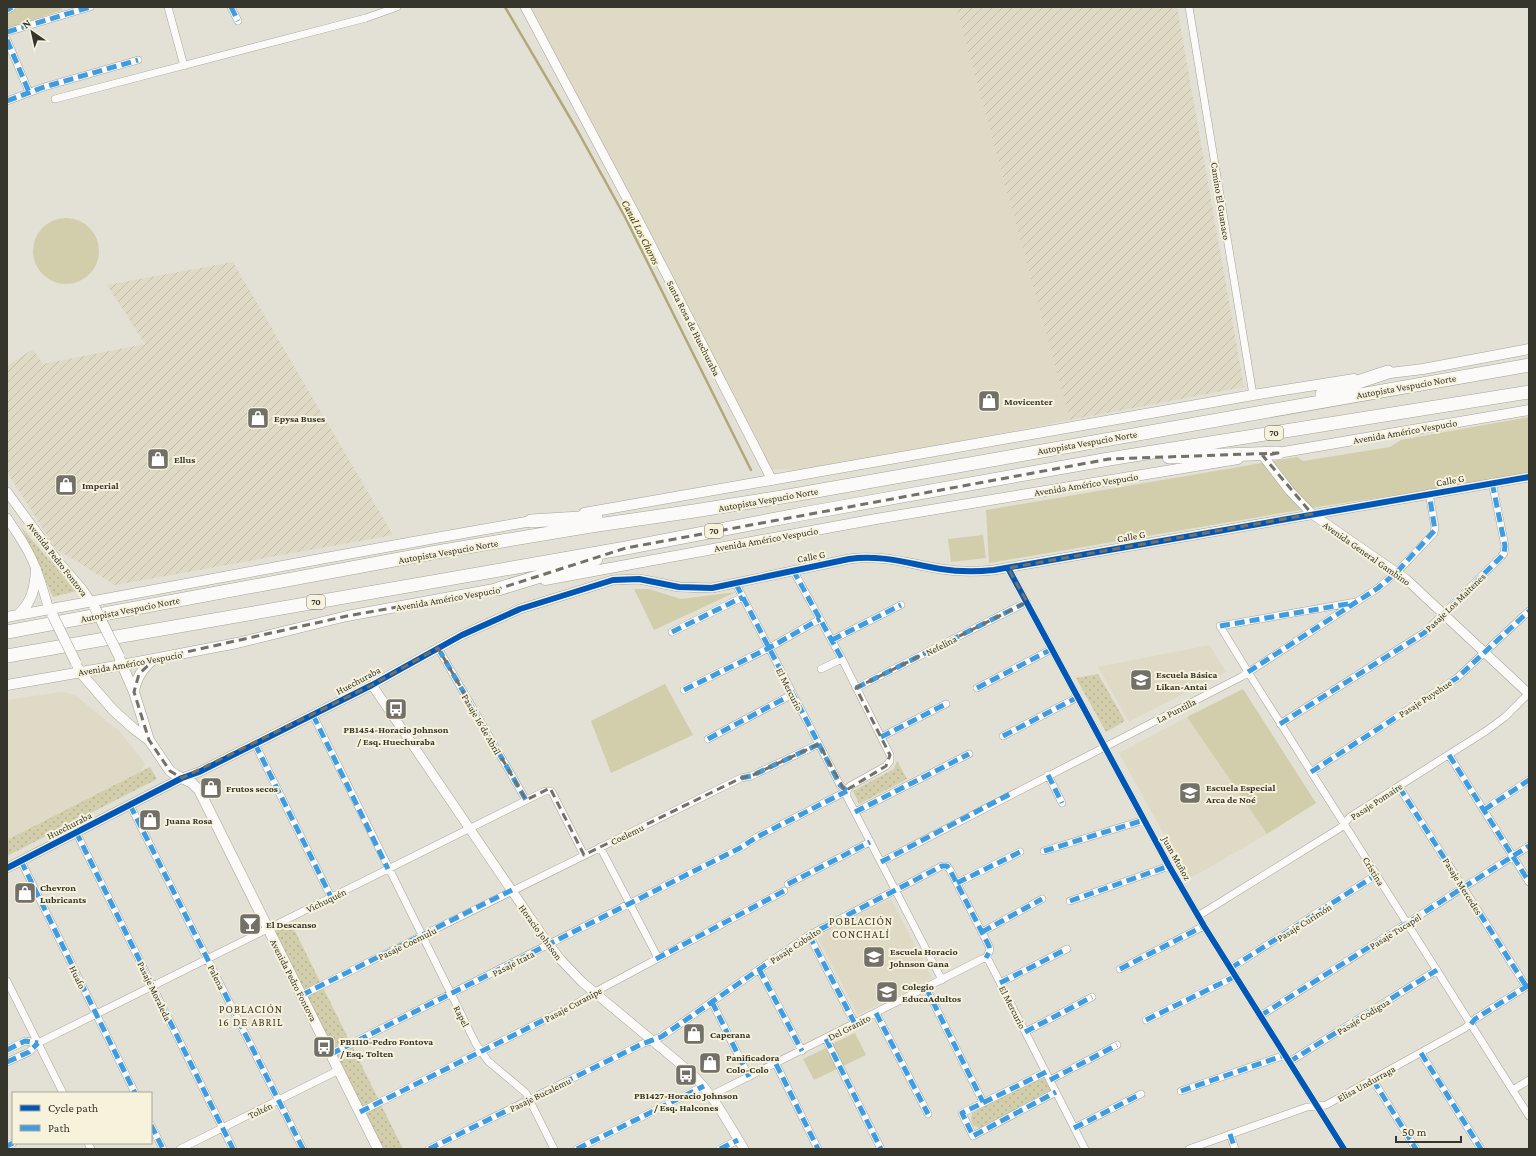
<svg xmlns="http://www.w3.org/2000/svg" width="1536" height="1156" viewBox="0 0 1536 1156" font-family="'Crimson Pro',serif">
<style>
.built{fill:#dedac5}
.industrial{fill:url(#industrial-furrows)}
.grass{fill:url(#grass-dots)}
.green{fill:#d2cdaa}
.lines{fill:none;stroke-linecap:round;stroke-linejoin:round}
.stream{stroke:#b0a879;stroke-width:2.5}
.minor-casing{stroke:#a4a299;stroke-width:8}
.tertiary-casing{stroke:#a4a299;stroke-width:10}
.secondary-casing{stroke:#a4a299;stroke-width:11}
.motorway-casing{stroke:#a4a299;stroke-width:14}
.minor{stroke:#fbfaf9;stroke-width:7}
.tertiary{stroke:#fbfaf9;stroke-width:9}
.secondary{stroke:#fbfaf9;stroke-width:10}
.motorway{stroke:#fbfaf9;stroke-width:13}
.secondary-bridge-casing{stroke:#a4a299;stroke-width:11;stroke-linecap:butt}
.secondary-bridge{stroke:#fbfaf9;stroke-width:10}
.quiet{stroke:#3e9de1;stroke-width:5;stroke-dasharray:10 5;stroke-linecap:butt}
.cycleway-casing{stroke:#f6f2dc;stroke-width:8}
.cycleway{stroke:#0057b8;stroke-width:6}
.marked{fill:none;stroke:#737167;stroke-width:3;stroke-dasharray:8 5;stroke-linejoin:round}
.labels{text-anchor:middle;stroke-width:4;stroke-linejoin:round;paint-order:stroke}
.shield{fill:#f6f2dc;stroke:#706e61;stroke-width:1}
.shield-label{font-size:9px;font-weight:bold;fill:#36352c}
.street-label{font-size:10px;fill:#36352c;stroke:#f6f2dc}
.poi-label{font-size:10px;font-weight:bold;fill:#36352c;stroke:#f6f2dc;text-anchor:start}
.water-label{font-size:11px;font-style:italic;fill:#413904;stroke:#f6f2dc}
.neighbourhood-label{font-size:11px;letter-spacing:1px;fill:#3d3928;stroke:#f6f2dc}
</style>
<defs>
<pattern id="industrial-furrows" width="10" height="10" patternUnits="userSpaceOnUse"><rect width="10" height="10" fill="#dedac5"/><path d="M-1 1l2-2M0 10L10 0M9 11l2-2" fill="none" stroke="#bfbca9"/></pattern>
<pattern id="grass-dots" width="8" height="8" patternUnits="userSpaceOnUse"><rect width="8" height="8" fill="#d2cdaa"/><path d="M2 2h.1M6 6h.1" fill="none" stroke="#b5b192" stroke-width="1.8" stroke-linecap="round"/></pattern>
</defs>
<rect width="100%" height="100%" fill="#e3e1d5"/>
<path class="built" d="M519,7H956L1070,420L810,470L772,469Z
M1210,645L1226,672L1129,722L1098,667Z
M62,692L75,695L120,732L141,758L145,764L141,772L7,840V700Z
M1187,717L1267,834L1189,879L1119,753Z
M891,899L932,978L858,1015L817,936Z"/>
<path class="industrial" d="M956,7H1177L1244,387L1070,420Z
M233,262L393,535L115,585L56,549L7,472V366L33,349L43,364L145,344L107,285Z"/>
<path class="grass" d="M21,527L76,591L53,597Z
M1098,674L1125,721L1106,732L1076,678Z
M897,761L907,779L859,804L853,791L894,769Z
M150,767L157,779L7,856V840Z
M291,923L403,1149H383L275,931Z
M1043,1076L1051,1090L979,1128L973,1125L971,1120L972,1113Z"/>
<path class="green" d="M19,7H61L62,10L7,29V14Z
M33 251a33 33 0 1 1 66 0a33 33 0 1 1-66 0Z
M1529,417V474L1472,484L1323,506L989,563L986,510L1297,457L1303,461L1390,447L1401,440Z
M983,535L986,558L951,562L948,539Z
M634,589H649L681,599L736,592L654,630Z
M665,684L693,735L611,773L591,721Z
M1243,689L1316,803L1267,834L1187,717Z
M855,1033L866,1055L843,1066L832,1044Z
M826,1048L837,1069L814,1080L803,1059Z"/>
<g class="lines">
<path class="stream" d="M505,7L576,128L625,217L751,470"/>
<g class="minor-casing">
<path id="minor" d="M168,7L184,66
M231,7L238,21
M1189,7L1253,395
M7,10L12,7
M7,32L90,7
M7,40L29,92
M55,99L366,18L397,7
M7,101L44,87L138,60
M1008,568L1169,866L1204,926L1344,1149
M793,570L842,659L890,755V761L886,766L850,786L847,791V797L942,980
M736,584L840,785L847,791
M1356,602L1220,626L1248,672L1529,1116
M672,632L743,597
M832,640L901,605
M438,648L526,800
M821,669L842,659
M856,688L1027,602
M977,688L1052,649
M684,690L769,648L820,619
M313,715L476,1044L488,1061L526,1093L554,1149
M1280,724L1424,633L1501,557L1504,553L1505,546L1492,482
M1003,736L1078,697
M881,737L946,704
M708,739L793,694
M255,744L331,897
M1449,755L1529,882
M1311,772L1457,678L1529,611
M1048,775L1062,803
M1399,787L1526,986
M130,805L303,1149
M1484,810L1529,780
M855,812L969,754
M76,832L233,1149
M600,847L656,954V959
M1044,851L1144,820
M21,861L135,1093
M881,862L1241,677L1378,588L1397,572L1434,533L1435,527L1429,493
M957,883L1020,852
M788,884L870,842
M1070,901L1169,866
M1198,916L1340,828L1350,817L1486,731L1505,717L1529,693
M982,932L1042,899
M809,935L855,1024
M986,958L989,961L1085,1149
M1231,968L1376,875
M759,969L802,1051
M1120,969L1204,926
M7,981L63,1093
M1000,983L1067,949
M926,988L983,1102
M302,995L741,778L751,776L819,744
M712,1002L749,1077
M876,1013L928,1114
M1260,1016L1529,846
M1146,1020L1236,976
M1025,1032L1092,997
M826,1039L881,1149
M7,1050L25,1041L38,1043
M1421,1053L1481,1149
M331,1054L740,848L757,837L847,791
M7,1062L29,1052L38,1043L545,791H550L552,792L584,855
M1289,1062L1437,970
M776,1064L818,1149
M1046,1072L962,1113L973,1136L1056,1092
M1050,1080L1117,1045
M1373,1080L1416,1149
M1513,1090L1529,1080
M1181,1091L1285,1055
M712,1095L982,959L986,958
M360,1112L576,1004L593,993L784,891
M151,1125L163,1149
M1074,1128L1141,1094
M1230,1134L1235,1149
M88,1143L91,1149
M7,1146L13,1143
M180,1149L339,1070
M429,1149L642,1044L661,1037L809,935L942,866H947L950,870L989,946L990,950L986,958
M577,1149L704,1086
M720,1149L738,1140
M1189,1149L1307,1107L1326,1105L1465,1028L1475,1019L1529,985"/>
</g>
<g class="tertiary-casing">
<path id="tertiary" d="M525,7L641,225L772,480
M1263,456L1290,491L1312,514L1406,579L1529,694
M7,492L57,560L82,589L91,602
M7,518C13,527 20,537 25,546C37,566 43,589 49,610
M372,685L542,935L560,959L582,982L690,1072C713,1094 727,1121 744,1149
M7,868L182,778L199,772L372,685L462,635L520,609L613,580L639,579L679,587L712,588L849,559C881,554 910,564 941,569C959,572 976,572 994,570L1529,477"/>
</g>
<g class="secondary-casing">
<path id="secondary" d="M1382,374L1423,369L1529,349
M1272,454L1529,410
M584,513L1253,395L1354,379
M545,580L876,519L1238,459
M18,615C32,602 35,588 36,569
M7,617C184,585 361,550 538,520
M120,660L134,692L149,740
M78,668L80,672L113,710L133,728L149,740L170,771L176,775L192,783L199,790L378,1149
M7,685L122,665L237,643L347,616L505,587
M134,692C136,678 142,668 154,659"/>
</g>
<g class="motorway-casing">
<path id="motorway" d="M1322,394L1388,372
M1169,457L1278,453
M531,521L596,517
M498,589L596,559
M7,632L437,552L591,526L694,511L782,497L1529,365
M7,656L626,548L802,514L1109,459L1529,392"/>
</g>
<use href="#minor" class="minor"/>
<use href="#tertiary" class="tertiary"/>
<use href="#secondary" class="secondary"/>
<use href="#motorway" class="motorway"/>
<g class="secondary-bridge-casing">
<path id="secondary-bridge" d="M95,608L119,656
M53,616L76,663"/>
</g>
<use href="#secondary-bridge" class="secondary-bridge"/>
<path class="quiet" d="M231,7L238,21
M7,10L12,7
M7,32L90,7
M7,40L29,92
M7,101L44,87L138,60
M793,570L842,659
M736,584L840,785L847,791
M1220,626L1353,603
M672,632L743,597
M832,640L901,605
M438,648L526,800
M1248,672L1378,588L1397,572L1435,530L1429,493
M856,688L1027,602
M977,688L1052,649
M684,690L769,648L820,619
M313,715L388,869
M1280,724L1424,633L1501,557L1504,553L1505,546L1492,482
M1003,736L1078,697
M881,737L946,704
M708,739L793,694
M255,744L331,897
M1449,755L1529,882
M1311,772L1457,678L1529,611
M1048,775L1062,803
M741,778L751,776L819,744
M1399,787L1526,986
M130,805L303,1149
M1484,810L1529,780
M855,812L969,754
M76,832L233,1149
M1044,851L1144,820
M21,861L135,1093
M881,862L1012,793
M957,883L1020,852
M788,884L870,842
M1070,901L1169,866
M982,932L1042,899
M809,935L855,1024
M656,959L784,891
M1231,968L1376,875
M759,969L802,1051
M1120,969L1204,926
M1000,983L1067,949
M926,988L983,1102
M302,995L512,890
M712,1002L749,1077
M876,1013L928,1114
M1260,1016L1529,846
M1146,1020L1236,976
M1471,1024L1475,1019L1529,985
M1025,1032L1092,997
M826,1039L881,1149
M7,1050L25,1041L38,1043
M1421,1053L1481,1149
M331,1054L740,848L757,837L847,791
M7,1062L29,1052L38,1043
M1289,1062L1437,970
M776,1064L818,1149
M1046,1072L962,1113L973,1136L1056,1092
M1050,1080L1117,1045
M1373,1080L1416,1149
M1181,1091L1285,1055
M360,1112L576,1004L593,993
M151,1125L163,1149
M1074,1128L1141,1094
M1230,1134L1235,1149
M7,1146L13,1143
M429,1149L642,1044L661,1037L809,935L942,866H947L950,870L989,946L990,950L986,958
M577,1149L704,1086
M720,1149L738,1140"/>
<g class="cycleway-casing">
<path id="cycleway" d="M1008,568L1169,866L1204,926L1344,1149
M7,868L182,778L199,772L372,685L462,635L520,609L613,580L639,579L679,587L712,588L849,559C881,554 910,564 941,569C959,572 976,572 994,570L1529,477"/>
</g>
<use href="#cycleway" class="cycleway"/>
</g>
<path class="marked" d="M1278,453L1263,456L1312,514L1008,568L1027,602L856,688L890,755L886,766L845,791L819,744L751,776L741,778L584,855L550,788L526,800L438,648L372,685L182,778L170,771L149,740L134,692L139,674L155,659L347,616L498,589L626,548L1109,459Z"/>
<defs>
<g id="shop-square" transform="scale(1.15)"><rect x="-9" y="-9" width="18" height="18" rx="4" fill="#737167" stroke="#f6f2dc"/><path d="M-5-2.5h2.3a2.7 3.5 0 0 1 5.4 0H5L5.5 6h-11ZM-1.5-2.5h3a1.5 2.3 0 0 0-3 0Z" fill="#fff"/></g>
<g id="school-square" transform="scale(1.15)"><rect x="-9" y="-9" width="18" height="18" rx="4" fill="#737167" stroke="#f6f2dc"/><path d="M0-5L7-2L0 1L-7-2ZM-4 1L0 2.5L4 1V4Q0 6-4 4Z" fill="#fff"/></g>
<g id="bus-square" transform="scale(1.15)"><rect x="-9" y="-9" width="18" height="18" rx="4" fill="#737167" stroke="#f6f2dc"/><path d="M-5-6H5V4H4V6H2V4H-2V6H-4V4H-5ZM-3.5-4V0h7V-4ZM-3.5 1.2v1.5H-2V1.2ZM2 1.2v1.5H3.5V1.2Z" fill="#fff"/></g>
<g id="bar-square" transform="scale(1.15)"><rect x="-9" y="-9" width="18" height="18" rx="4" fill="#737167" stroke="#f6f2dc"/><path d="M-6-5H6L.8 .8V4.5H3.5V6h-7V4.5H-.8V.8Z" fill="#fff"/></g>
</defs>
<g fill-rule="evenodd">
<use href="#shop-square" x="989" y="401"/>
<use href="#shop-square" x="258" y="418"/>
<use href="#shop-square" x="158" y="459"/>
<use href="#shop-square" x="66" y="485"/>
<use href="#school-square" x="1141" y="680"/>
<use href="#bus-square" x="396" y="709"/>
<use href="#shop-square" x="211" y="788"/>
<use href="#school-square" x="1190" y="793"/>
<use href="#shop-square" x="150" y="820"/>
<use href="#shop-square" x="25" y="893"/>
<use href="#bar-square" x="250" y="924"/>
<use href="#school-square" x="874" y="957"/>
<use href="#school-square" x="887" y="992"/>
<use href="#shop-square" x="694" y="1034"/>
<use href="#bus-square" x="324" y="1047"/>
<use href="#shop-square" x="710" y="1063"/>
<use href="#bus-square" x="686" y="1075"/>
</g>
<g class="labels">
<g class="shield">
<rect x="1265" y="426" width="18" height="14" rx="3"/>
<rect x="705" y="524" width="18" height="14" rx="3"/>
<rect x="307" y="595" width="18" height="14" rx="3"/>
</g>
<g class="shield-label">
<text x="1274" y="436">70</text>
<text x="714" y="534">70</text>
<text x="316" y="605">70</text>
</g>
<g class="street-label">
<text transform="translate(1221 201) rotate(81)" y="4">Camino El Guanaco</text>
<text transform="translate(694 328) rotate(63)" y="4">Santa Rosa de Huechuraba</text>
<text transform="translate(1406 386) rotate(-10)" y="4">Autopista Vespucio Norte</text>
<text transform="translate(1405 431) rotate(-10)" y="4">Avenida Américo Vespucio</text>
<text transform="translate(1087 442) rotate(-10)" y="4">Autopista Vespucio Norte</text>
<text transform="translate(1450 480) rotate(-10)" y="4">Calle G</text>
<text transform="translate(1086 484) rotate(-9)" y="4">Avenida Américo Vespucio</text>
<text transform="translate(768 499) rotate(-10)" y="4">Autopista Vespucio Norte</text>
<text transform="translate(1131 536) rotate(-10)" y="4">Calle G</text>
<text transform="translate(766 539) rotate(-10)" y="4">Avenida Américo Vespucio</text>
<text transform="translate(448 551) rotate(-10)" y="4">Autopista Vespucio Norte</text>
<text transform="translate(1367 553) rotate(35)" y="4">Avenida General Gambino</text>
<text transform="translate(811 556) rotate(-11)" y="4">Calle G</text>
<text transform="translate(58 559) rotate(52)" y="4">Avenida Pedro Fontova</text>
<text transform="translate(448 598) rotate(-10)" y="4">Avenida Américo Vespucio</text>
<text transform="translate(1455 602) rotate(-44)" y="4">Pasaje Los Maitenes</text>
<text transform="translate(130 609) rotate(-11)" y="4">Autopista Vespucio Norte</text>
<text transform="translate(941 645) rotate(-27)" y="4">Nefelina</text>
<text transform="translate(130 663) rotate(-10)" y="4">Avenida Américo Vespucio</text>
<text transform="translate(358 680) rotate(-28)" y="4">Huechuraba</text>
<text transform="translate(790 689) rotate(63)" y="4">El Mercurio</text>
<text transform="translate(1425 698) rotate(-33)" y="4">Pasaje Puyehue</text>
<text transform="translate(1176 710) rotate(-27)" y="4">La Puntilla</text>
<text transform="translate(482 724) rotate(60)" y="4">Pasaje 16 de Abril</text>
<text transform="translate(1376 801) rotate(-33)" y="4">Pasaje Pomaire</text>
<text transform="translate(69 825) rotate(-27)" y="4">Huechuraba</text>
<text transform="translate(627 834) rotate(-26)" y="4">Coelemu</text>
<text transform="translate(1177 858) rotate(61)" y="4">Juan Muñoz</text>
<text transform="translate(1374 871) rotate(58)" y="4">Cristina</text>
<text transform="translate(1463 886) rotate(58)" y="4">Pasaje Mercedes</text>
<text transform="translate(326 900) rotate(-26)" y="4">Vichuquén</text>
<text transform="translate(1304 922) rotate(-32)" y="4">Pasaje Curimón</text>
<text transform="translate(1395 931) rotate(-32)" y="4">Pasaje Tucapel</text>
<text transform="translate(541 932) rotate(54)" y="4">Horacio Johnson</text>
<text transform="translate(407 943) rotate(-26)" y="4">Pasaje Coemulu</text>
<text transform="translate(795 945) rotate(-33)" y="4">Pasaje Cobalto</text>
<text transform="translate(513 963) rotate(-27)" y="4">Pasaje Itata</text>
<text transform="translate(78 977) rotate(64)" y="4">Huafo</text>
<text transform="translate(217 977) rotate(63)" y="4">Palena</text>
<text transform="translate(294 980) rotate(63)" y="4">Avenida Pedro Fontova</text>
<text transform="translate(155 991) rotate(64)" y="4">Pasaje Moraleda</text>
<text transform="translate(573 1004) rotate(-28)" y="4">Pasaje Curanipe</text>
<text transform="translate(1013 1007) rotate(63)" y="4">El Mercurio</text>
<text transform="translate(462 1016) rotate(63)" y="4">Rapel</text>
<text transform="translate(1363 1016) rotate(-32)" y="4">Pasaje Codigua</text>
<text transform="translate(849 1027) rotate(-27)" y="4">Del Granito</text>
<text transform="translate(1366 1083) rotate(-29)" y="4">Elisa Undurraga</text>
<text transform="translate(540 1094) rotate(-26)" y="4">Pasaje Bucalemu</text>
<text transform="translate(260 1110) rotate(-26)" y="4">Toltén</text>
</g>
<g class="poi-label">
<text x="1004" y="405">Movicenter</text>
<text x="274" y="422">Epysa Buses</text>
<text x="174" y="463">Ellus</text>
<text x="82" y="489">Imperial</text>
<text x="1156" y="678">Escuela Básica<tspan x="1156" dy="12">Likan-Antai</tspan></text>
<text x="396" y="733" text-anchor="middle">PB1454-Horacio Johnson<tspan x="396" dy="12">/ Esq. Huechuraba</tspan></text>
<text x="1206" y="791">Escuela Especial<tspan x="1206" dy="12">Arca de Noé</tspan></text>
<text x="226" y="792">Frutos secos</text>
<text x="166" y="824">Juana Rosa</text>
<text x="40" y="891">Chevron<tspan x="40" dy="12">Lubricants</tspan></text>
<text x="266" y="928">El Descanso</text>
<text x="890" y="955">Escuela Horacio<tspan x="890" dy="12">Johnson Gana</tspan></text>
<text x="902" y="990">Colegio<tspan x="902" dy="12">EducaAdultos</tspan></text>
<text x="710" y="1038">Caperana</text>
<text x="340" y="1045">PB1110-Pedro Fontova<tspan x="340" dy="12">/ Esq. Tolten</tspan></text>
<text x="726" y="1061">Panificadora<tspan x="726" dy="12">Colo-Colo</tspan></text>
<text x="686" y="1099" text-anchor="middle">PB1427-Horacio Johnson<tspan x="686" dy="12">/ Esq. Halcones</tspan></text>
</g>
<g class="water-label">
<text transform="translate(641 232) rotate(63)" y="4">Canal Los Choros</text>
</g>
<g class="neighbourhood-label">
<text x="861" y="925">POBLACIÓN<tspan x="861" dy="13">CONCHALÍ</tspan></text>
<text x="251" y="1013">POBLACIÓN<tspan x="251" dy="13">16 DE ABRIL</tspan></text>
</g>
</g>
<rect width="1536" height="1156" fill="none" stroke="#36352c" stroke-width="16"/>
<rect x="12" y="1092" width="140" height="52" fill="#f6f2dc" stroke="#a9a696"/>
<rect x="20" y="1105" width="20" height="6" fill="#0057b8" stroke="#a9a696"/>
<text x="48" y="1112" font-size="12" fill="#36352c">Cycle path</text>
<rect x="20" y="1125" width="20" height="6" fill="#3e9de1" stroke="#a9a696"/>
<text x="48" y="1132" font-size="12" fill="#36352c">Path</text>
<g transform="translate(32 32) rotate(326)" stroke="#f6f2dc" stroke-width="3" paint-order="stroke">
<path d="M0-3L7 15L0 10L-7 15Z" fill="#36352c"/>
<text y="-6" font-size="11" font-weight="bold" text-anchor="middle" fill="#36352c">N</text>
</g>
<path d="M1396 1136v6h65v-6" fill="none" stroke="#36352c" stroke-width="2"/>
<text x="1402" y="1136" font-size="12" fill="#36352c" stroke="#f6f2dc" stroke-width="3" paint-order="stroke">50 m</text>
</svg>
